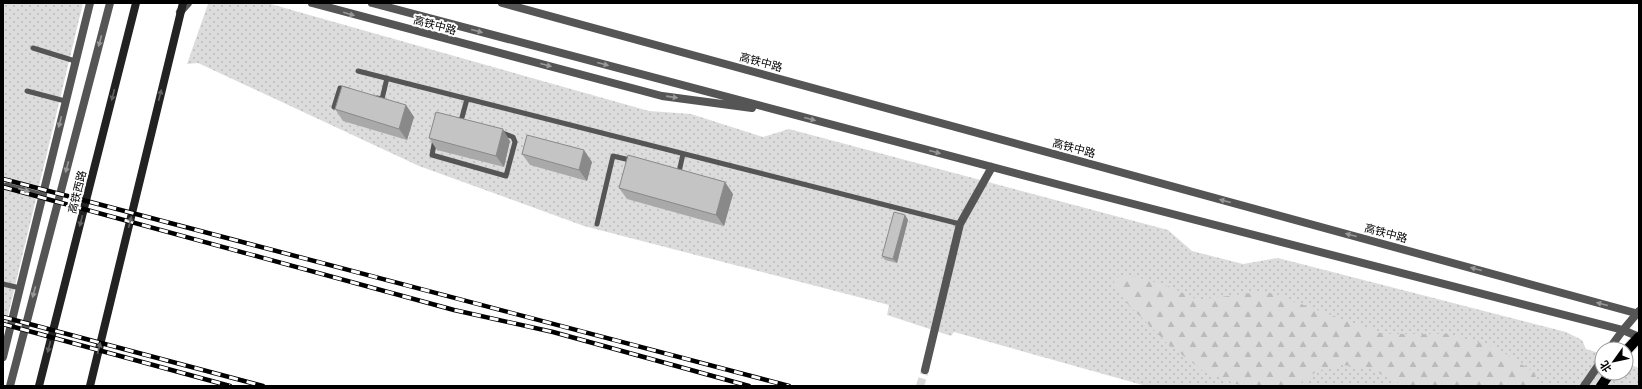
<svg xmlns="http://www.w3.org/2000/svg" width="1642" height="389" viewBox="0 0 1642 389" font-family="'Varela Round','Noto Sans SC',sans-serif">
<style>
.grass{fill:url(#grass-dots)}
.forest{fill:url(#forest-firs)}
.lines{fill:none;stroke-linecap:round;stroke-linejoin:round}
.tertiary-tunnel{stroke:#d9d9d9;stroke-width:8;stroke-dasharray:8 4;stroke-linecap:butt}
.primary-casing{stroke:#dbdbdb;stroke-width:12}
.service{stroke:#555;stroke-width:5}
.tertiary{stroke:#555;stroke-width:8}
.secondary{stroke:#222;stroke-width:8}
.primary{stroke:#000;stroke-width:10}
.rail-casing{stroke:#000;stroke-width:4.5}
.rail{stroke:#fff;stroke-width:3;stroke-dasharray:9;stroke-linecap:butt}
.wall{fill:#a9a9a9}
.shaded-wall{fill:#898989}
.building{fill:#c4c4c4;stroke:#898989}
.oneway{fill:#999}
.oneway2{fill:#646464}
.labels{text-anchor:middle;stroke-width:4;stroke-linejoin:round;paint-order:stroke}
.street-label{font-size:11px;fill:#000;stroke:#fff}
</style>
<defs>
<pattern id="grass-dots" width="8" height="8" patternUnits="userSpaceOnUse"><rect width="8" height="8" fill="#dcdcdc"/><path d="M2 2h.1M6 6h.1" fill="none" stroke="#bbb" stroke-width="1.8" stroke-linecap="round"/></pattern>
<pattern id="forest-firs" width="22" height="20" patternUnits="userSpaceOnUse"><rect width="22" height="20" fill="#dcdcdc"/><path d="M5 1l3.5 6h-7zM16 11l3.5 6h-7z" fill="#bbb"/></pattern>
</defs>
<rect width="100%" height="100%" fill="#fff"/>
<path class="grass" d="M3,3H83L3,336Z
M210,3H267L649,111L691,114L763,137L789,129L1168,230L1192,251L1243,264L1278,258L1566,332L1582,340L1586,349L1602,354V373H1626V363L1639,368V386H1146L954,332L951,336L887,315L889,305L584,226L419,166L198,63L187,64L208,4Z"/>
<path class="forest" d="M1126,274L1168,286L1198,300L1265,291L1383,334H1447L1493,346L1535,373L1537,386H1405L1368,368L1342,365L1317,371L1299,384L1284,386H1242L1203,371L1167,343L1125,301L1113,280Z"/>
<g class="lines">
<path class="tertiary-tunnel" d="M920,386L925,370"/>
<g class="primary-casing">
<path id="primary" d="M1626,351L1639,337
M1601,386L1610,373"/>
</g>
<path class="service" d="M33,48L75,61
M358,71L960,224
M27,91L65,101
M377,98L382,99L387,78
M334,107L340,88L348,90
M457,120L461,121L467,99
M435,139L432,155L506,176L515,142L513,137L500,132
M675,171L679,172L683,154
M6,185L43,195
M597,224L613,156L634,161
M3,284L20,288"/>
<path class="tertiary" d="M312,3L662,96L752,108
M372,3L1083,191L1623,330L1639,337
M502,3L1639,314
M180,12L188,3
M1609,349L1623,330L1639,311
M3,357L90,3
M925,370L960,224L992,167
M10,386L110,3
M1584,386L1602,360"/>
<path class="secondary" d="M39,386L136,3
M90,386L183,3"/>
<use href="#primary" class="primary"/>
<g class="rail-casing">
<path id="rail" d="M3,179L789,386
M3,187L454,310L553,332L749,386
M3,317L263,386
M3,324L230,386"/>
</g>
<use href="#rail" class="rail"/>
</g>
<path class="wall" d="M406,105L414,117L407,140L343,121L335,109Z
M429,138L510,141L504,167L437,150Z
M522,154L592,162L587,181L530,165Z
M619,188L733,194L724,226L627,199Z
M905,215L908,220L897,263L885,260L882,256Z"/>
<path class="shaded-wall" d="M406,105L414,117L407,140L399,129Z
M503,129L510,141L504,167L496,156Z
M584,150L592,162L587,181L579,170Z
M725,182L733,194L724,226L716,215Z
M905,215L908,220L897,263L893,259Z"/>
<path class="building" d="M342,86L406,105L399,129L335,109Z
M436,112L503,129L496,156L429,138Z
M527,135L584,150L579,170L522,154Z
M628,155L725,182L716,215L619,188Z
M894,212L905,215L893,259L882,256Z"/>
<defs><path id="oneway-solid" d="M-6-.8H1V-3.2L6.5 0L1 3.2V.8H-6Z"/></defs>
<g class="oneway">
<use href="#oneway-solid" transform="translate(349 14) rotate(16)"/>
<use href="#oneway-solid" transform="translate(477 31) rotate(15)"/>
<use href="#oneway-solid" transform="translate(100 41) rotate(105)"/>
<use href="#oneway-solid" transform="translate(603 64) rotate(15)"/>
<use href="#oneway-solid" transform="translate(546 65) rotate(15)"/>
<use href="#oneway-solid" transform="translate(672 97) rotate(8)"/>
<use href="#oneway-solid" transform="translate(810 119) rotate(15)"/>
<use href="#oneway-solid" transform="translate(60 122) rotate(104)"/>
<use href="#oneway-solid" transform="translate(935 152) rotate(15)"/>
<use href="#oneway-solid" transform="translate(67 167) rotate(105)"/>
<use href="#oneway-solid" transform="translate(24 190) rotate(15)"/>
<use href="#oneway-solid" transform="translate(1225 201) rotate(-165)"/>
<use href="#oneway-solid" transform="translate(1351 235) rotate(-165)"/>
<use href="#oneway-solid" transform="translate(1476 269) rotate(-165)"/>
<use href="#oneway-solid" transform="translate(34 292) rotate(105)"/>
<use href="#oneway-solid" transform="translate(1602 304) rotate(-165)"/>
</g>
<g class="oneway2">
<use href="#oneway-solid" transform="translate(113 95) rotate(104)"/>
<use href="#oneway-solid" transform="translate(160 95) rotate(-76)"/>
<use href="#oneway-solid" transform="translate(81 221) rotate(104)"/>
<use href="#oneway-solid" transform="translate(130 222) rotate(-76)"/>
<use href="#oneway-solid" transform="translate(49 347) rotate(104)"/>
<use href="#oneway-solid" transform="translate(99 348) rotate(-76)"/>
</g>
<g class="labels">
<g class="street-label">
<text transform="translate(435 25) rotate(15)" y="4">高铁中路</text>
<text transform="translate(761 62) rotate(15)" y="4">高铁中路</text>
<text transform="translate(1074 148) rotate(15)" y="4">高铁中路</text>
<text transform="translate(77 192) rotate(-76)" y="4">高铁西路</text>
<text transform="translate(1386 233) rotate(15)" y="4">高铁中路</text>
</g>
</g>
<rect width="1642" height="389" fill="none" stroke="#000000" stroke-width="8"/>
<g transform="translate(1614 361) rotate(237)"><circle r="19" fill="#ffffff" stroke="#999999"/>
<path d="M0-3L7 15L0 10L-7 15Z" fill="#000000"/>
<text y="-6" font-size="11" font-weight="bold" text-anchor="middle" fill="#000000">北</text>
</g>
</svg>
